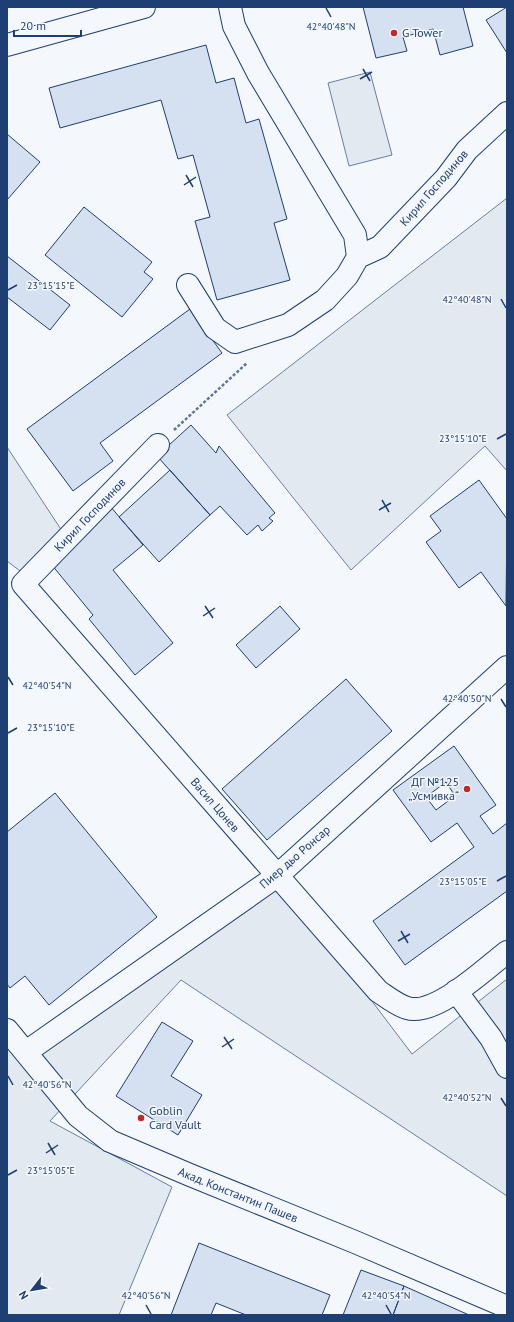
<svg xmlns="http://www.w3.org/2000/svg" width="514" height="1322" viewBox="0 0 514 1322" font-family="'PT Sans',sans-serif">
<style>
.green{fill:#e3e9f0;stroke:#687fa3}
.building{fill:#d5e0f0;stroke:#1d3f73;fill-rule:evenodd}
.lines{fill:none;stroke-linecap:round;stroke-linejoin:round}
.minor-casing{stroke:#1d3f73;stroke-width:24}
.path{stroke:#5e769c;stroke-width:2.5;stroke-dasharray:3 2;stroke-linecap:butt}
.minor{stroke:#f4f7fb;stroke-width:22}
.ticks{fill:none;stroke:#1d3f73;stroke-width:1.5}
.poi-dot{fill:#c62828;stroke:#f4f7fb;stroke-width:1.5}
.labels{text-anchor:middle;stroke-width:3;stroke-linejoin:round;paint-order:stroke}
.poi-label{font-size:12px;fill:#1d3f73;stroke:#f4f7fb;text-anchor:start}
.street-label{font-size:12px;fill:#1d3f73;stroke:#f4f7fb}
.ticks-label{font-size:10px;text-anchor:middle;fill:#1d3f73;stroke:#f4f7fb;stroke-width:3;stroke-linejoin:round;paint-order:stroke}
</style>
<rect width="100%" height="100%" fill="#f4f7fb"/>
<path class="green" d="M370,72L392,155L349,166L328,83Z
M507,198V471L485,446L351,570L227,415Z
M7,447L64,534L24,574L7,561Z
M277,876L412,1054L507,979V1196L181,980L50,1121L172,1187L119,1315H7V1030L25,1052Z"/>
<path class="building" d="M363,7H463L473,46L440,55L433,29L403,37L407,51L376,58Z
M507,7V53L486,20Z
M206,45L216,83L234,78L246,123L259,119L287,219L274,223L290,280L217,300L195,221L210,217L193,155L178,159L161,100L60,128L49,88Z
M7,134L40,162L7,200Z
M84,207L152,262L144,272L153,279L122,317L45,255Z
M7,256L70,305L50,330L7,297Z
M190,309L222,353L100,443L113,461L73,491L27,429Z
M191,425L216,453L219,446L275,513L269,518L273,521L262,531L258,525L247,535L220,506L210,515L157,456Z
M170,470L210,515L159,562L119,517Z
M479,480L507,519L506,606L481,572L459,588L426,542L441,531L430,516Z
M110,506L143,545L113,570L173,643L135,675L89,619L93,615L51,564Z
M280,606L300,629L256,668L236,645Z
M346,679L392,731L267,840L222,789Z
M454,746L496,805L480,816L493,834L507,823V891L405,965L373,921L474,847L457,823L431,842L393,790ZM446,782L455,796L436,810L426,797Z
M55,793L157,917L49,1005L25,976L10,988L7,984V832Z
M162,1022L193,1041L171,1076L202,1095L178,1135L116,1096Z
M199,1243L330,1295L322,1315H246L216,1303L211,1315H171Z
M361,1270L404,1286L393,1315H343Z
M404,1286L469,1315H393Z"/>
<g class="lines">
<g class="minor-casing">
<path id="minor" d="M7,45L144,7
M358,257L380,247L446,178L467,150L507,113
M188,285L215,328L235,342L288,325L325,300L347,276L358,257L355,235L258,73L234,26L230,7
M158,445L23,584L378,991C387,997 397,1005 407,1008C435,1017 486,968 507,952
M456,991L491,1038L507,1067
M7,1030L78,1116L110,1141L190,1175L355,1242L507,1307
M26,1052L277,876L507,667"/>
</g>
<path class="path" d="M174,430L247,363"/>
<use href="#minor" class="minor"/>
</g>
<path class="ticks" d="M326,8L331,17M363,69L370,81M360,79L372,72M186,175L193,187M184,185L196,177M8,290L17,285M501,299L506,308M497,439L506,434M382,500L389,512M379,510L391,503M205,606L213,618M203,616L215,608M8,677L13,685M501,699L506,707M8,733L17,728M497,881L506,876M401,931L408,943M398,941L410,934M224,1037L232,1049M222,1047L234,1039M8,1076L13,1085M501,1098L506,1106M48,1143L55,1155M46,1153L58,1145M8,1175L17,1170M146,1305L151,1314M386,1305L391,1314"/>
<g class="poi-dot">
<circle cx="394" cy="33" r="4"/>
<circle cx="467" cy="789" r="4"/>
<circle cx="141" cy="1118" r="4"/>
</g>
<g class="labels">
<g class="poi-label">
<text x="402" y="37">G Tower</text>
<text x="459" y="786" text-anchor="end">ДГ №125<tspan x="459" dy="14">„Усмивка“</tspan></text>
<text x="149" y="1115">Goblin<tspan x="149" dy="14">Card Vault</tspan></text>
</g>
<g class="street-label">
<text transform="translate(434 188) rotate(-49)" y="4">Кирил Господинов</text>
<text transform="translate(90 515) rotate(-46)" y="4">Кирил Господинов</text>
<text transform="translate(215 805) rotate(49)" y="4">Васил Цонев</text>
<text transform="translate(295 857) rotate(-41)" y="4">Пиер дьо Ронсар</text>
<text transform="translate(238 1195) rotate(22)" y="4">Акад. Константин Пашев</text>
</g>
</g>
<g class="ticks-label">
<text x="331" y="30">42°40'48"N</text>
<text x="51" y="289">23°15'15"E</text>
<text x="467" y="303">42°40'48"N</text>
<text x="463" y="442">23°15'10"E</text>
<text x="47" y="689">42°40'54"N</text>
<text x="467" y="702">42°40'50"N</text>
<text x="51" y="731">23°15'10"E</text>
<text x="463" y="885">23°15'05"E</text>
<text x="47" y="1088">42°40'56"N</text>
<text x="467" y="1101">42°40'52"N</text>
<text x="51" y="1174">23°15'05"E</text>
<text x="146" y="1299">42°40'56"N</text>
<text x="386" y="1299">42°40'54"N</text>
</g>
<rect width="514" height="1322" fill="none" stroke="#1d3f73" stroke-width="16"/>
<g transform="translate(32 1290) rotate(239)" stroke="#f4f7fb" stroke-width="3" paint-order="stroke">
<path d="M0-3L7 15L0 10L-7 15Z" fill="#1d3f73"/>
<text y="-6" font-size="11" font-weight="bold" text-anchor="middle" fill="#1d3f73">N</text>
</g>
<path d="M14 30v6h67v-6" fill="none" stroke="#1d3f73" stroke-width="2"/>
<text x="20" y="30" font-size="12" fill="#1d3f73" stroke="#f4f7fb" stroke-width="3" paint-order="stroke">20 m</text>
</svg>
